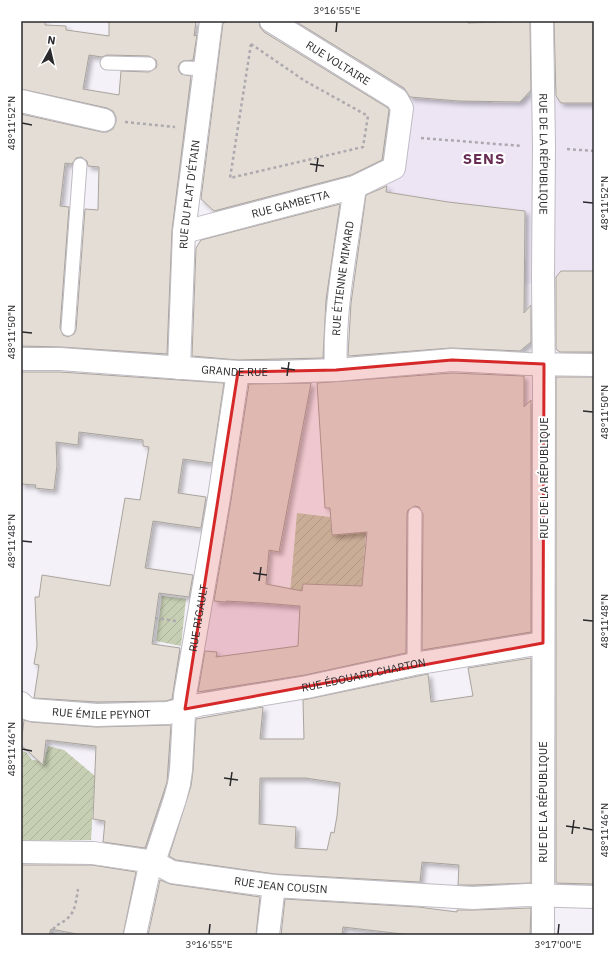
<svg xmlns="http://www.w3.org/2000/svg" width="615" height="956" viewBox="0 0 615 956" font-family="'IBM Plex Sans',sans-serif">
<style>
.built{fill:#ede5f4}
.garden{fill:url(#garden-furrows)}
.building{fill:#e3ddd5;stroke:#a9a49c;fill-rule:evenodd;filter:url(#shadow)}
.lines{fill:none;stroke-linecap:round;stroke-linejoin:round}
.lane-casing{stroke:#bfbbc3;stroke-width:15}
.street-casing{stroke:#bfbbc3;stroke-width:24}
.path{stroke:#aca9af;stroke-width:2.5;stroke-dasharray:3 3;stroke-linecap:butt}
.lane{stroke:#fff;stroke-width:13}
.street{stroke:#fff;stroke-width:22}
.marked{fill:#d62828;fill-opacity:0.2;stroke:#d62828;stroke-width:3;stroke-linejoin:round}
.ticks{fill:none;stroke:#2a292c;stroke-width:1.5}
.labels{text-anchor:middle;stroke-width:4;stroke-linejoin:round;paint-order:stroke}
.street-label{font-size:11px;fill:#2a292c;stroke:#fff}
.district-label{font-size:15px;font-weight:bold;letter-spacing:1px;fill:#682d54;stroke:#fff}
.neatline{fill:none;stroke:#2a292c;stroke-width:1.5}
.ticks-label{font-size:10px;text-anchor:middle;fill:#2a292c}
</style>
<defs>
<pattern id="garden-furrows" width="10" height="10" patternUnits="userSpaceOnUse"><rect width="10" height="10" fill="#c6cfb3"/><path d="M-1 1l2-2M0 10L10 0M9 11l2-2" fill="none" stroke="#aab29a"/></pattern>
<filter id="shadow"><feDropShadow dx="3.5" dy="3.5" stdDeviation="2" flood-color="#0004"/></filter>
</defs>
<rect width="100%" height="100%" fill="#f5f1f9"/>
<path class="built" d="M399,80L525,96H552L557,98L561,103H594V271H561L551,283H530L527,285L524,282L525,215L521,211L448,202L363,188L370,161L389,164L398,107L379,103L382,91L396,85Z
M210,600L300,606L298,675L200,689L194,684Z"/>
<path class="garden" d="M297,513L330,517L332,535L366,532L362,586L303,584L300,606L289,605Z
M162,596L186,599L181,646L156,641Z
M48,746L64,750L95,776L91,840L21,841V777L23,767L21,766V751L26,752L32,760L44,761Z"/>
<path class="building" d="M21,21H45V25L66,26V30L109,36V21H196L194,36L197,35L193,60L183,61L180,63L178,67L179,71L181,74L191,76L172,230L167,354L61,347L21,346V114L102,132H107L113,129L116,122V117L113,111L107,108L21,89ZM89,55L102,57L107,55L149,56L156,60L157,65L156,68L149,72L121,71L119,95L83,89ZM81,157L87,161L88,166L99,167L98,210L85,209L76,330L74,334L68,337L63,335L60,328L69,207L60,206L65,163L72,164L76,158Z
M229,21H259L260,27L264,32L388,108L389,110L382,160L351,175L214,211L201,199L223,23Z
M295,21H468V23L530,21L531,90L520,102L459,101L410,97L404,88Z
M554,21H594V103H561L556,96Z
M387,186L386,192L448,202L525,211L524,313L531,305V342L520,351L451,348L348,356L351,303L366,195Z
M340,204L326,300L323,358L238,360L192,356L196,248L201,240Z
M561,271H594V352H560L556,349V277Z
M21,372H60L224,383L212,463L183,459L178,493L206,497L201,528L153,521L145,568L193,575L189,597L159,593L152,644L180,648L172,699L166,701L97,702L34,698L39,665L34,664L37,646L35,597H39L42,575L110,586L125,498L140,500L149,447L143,446V440L79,432L78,445L56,442L57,465L54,490L35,488L36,485L21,484Z
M452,373L524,376V407L531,400V632L422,650L423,514L419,507L415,506L408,510L407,514L406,653L305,675L198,692L205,651L217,652L216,657L298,646L300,606L263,603L226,601V602L214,601L231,500L249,384L311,383L279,552L269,550L266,584L302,591L303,584L362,586L367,532L332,535L330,508H325L317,383Z
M556,377H594V884L556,883Z
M531,658V883L473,885H458L459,865L422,862L420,882L275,874L176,860L169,856L191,786L193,771L196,719L263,707L260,739H304L303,700L428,674L431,702L473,696L468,668ZM260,778H305L340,783L337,816L334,833L331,832L327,850L295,848L296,827L259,824Z
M24,720L31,722L96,727L171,725L167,782L145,848L103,842L105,821L93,819L96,746L46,740L43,765L21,745Z
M22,865H92L136,872L123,935H82L51,929L49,935H21Z
M160,880L170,884L260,897L256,935H148Z
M285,899L418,907L457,912V910H474L531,908L530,935H411L343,927L342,935H281Z"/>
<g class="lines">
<g class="lane-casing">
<path id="lane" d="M107,63L149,64
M186,68L205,69
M68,329L80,165
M414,664L415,514"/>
</g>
<g class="street-casing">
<g id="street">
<path id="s1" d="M542,21L544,147L543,277L544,389L543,935"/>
<path d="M21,101L104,120"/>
<path id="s2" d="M184,232L355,187L394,168L402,108L397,99L271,21"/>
<path id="s3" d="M21,359H60L238,372H277L336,370L452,360L527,364L594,365"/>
<path id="s4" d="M179,368L184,232L211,21"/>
<path id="s5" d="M336,370C333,311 347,246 355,187"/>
<path id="s6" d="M21,703L26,708L32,710L97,715L168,713L199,705L307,687L414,664L543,643"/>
<path id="s7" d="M21,852L93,853L154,862L172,872L274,886L473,898L528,895L594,897"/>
<path id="s8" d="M135,935L148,875L154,862L175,799L179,784L181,770L185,695L219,498L238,372"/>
<path d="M268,935L274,886"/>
</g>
</g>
<path class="path" d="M251,44L305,81L368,116L363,147L230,178Z
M125,122L175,127
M421,138L522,146
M567,149L594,151
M155,618L176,621
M51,935L55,926C75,917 75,908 78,889"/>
<use href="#lane" class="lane"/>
<use href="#street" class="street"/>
</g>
<path class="marked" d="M452,360L544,364L543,643L185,709L238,372L336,370Z"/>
<path class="ticks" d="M336,32L337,22M22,123L32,125M310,164L324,166M316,172L318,158M583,202L593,203M22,332L32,333M281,368L295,370M287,376L289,362M583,411L593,412M22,541L32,542M253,573L267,575M259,581L261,567M583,620L593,621M22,749L32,751M224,778L238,780M230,786L232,772M566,826L580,828M583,828L593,830M572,834L574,820M209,934L210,924M558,934L559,924"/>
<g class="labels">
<g class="street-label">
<text transform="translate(338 63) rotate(32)" y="4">RUE VOLTAIRE</text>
<text dy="4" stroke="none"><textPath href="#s1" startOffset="133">RUE DE LA RÉPUBLIQUE</textPath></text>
<text dy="4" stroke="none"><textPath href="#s4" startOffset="174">RUE DU PLAT D'ÉTAIN</textPath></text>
<text dy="4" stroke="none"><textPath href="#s2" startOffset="110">RUE GAMBETTA</textPath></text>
<text dy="4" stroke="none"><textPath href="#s5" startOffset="92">RUE ÉTIENNE MIMARD</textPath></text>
<text dy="4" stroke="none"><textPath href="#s3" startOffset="214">GRANDE RUE</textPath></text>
<text transform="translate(544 478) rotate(-90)" y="4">RUE DE LA RÉPUBLIQUE</text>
<text dy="4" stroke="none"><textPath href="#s8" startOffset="325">RUE RIGAULT</textPath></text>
<text dy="4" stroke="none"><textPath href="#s6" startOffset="349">RUE ÉDOUARD CHARTON</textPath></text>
<text dy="4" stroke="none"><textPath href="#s6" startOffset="83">RUE ÉMILE PEYNOT</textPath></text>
<text transform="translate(543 802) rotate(-90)" y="4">RUE DE LA RÉPUBLIQUE</text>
<text dy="4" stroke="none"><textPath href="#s7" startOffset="264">RUE JEAN COUSIN</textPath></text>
</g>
<g class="district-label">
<text x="484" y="164">SENS</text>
</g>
</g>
<rect width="615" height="956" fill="none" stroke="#ffffff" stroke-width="44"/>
<g transform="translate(50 50) rotate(8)" stroke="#ffffff" stroke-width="3" paint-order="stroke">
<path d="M0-3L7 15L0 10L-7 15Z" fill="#2a292c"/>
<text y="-6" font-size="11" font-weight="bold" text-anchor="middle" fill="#2a292c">N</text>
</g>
<rect x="22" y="22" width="571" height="912" class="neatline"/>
<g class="ticks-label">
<text x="337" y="14">3°16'55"E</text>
<text transform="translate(11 123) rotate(-90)" y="4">48°11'52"N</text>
<text transform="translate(604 203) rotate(-90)" y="4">48°11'52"N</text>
<text transform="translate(11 332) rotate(-90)" y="4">48°11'50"N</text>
<text transform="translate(604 412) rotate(-90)" y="4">48°11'50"N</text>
<text transform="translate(11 541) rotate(-90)" y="4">48°11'48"N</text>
<text transform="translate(604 621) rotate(-90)" y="4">48°11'48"N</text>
<text transform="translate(11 749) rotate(-90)" y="4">48°11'46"N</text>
<text transform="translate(604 830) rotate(-90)" y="4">48°11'46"N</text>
<text x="209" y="948">3°16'55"E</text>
<text x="558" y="948">3°17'00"E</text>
</g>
</svg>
